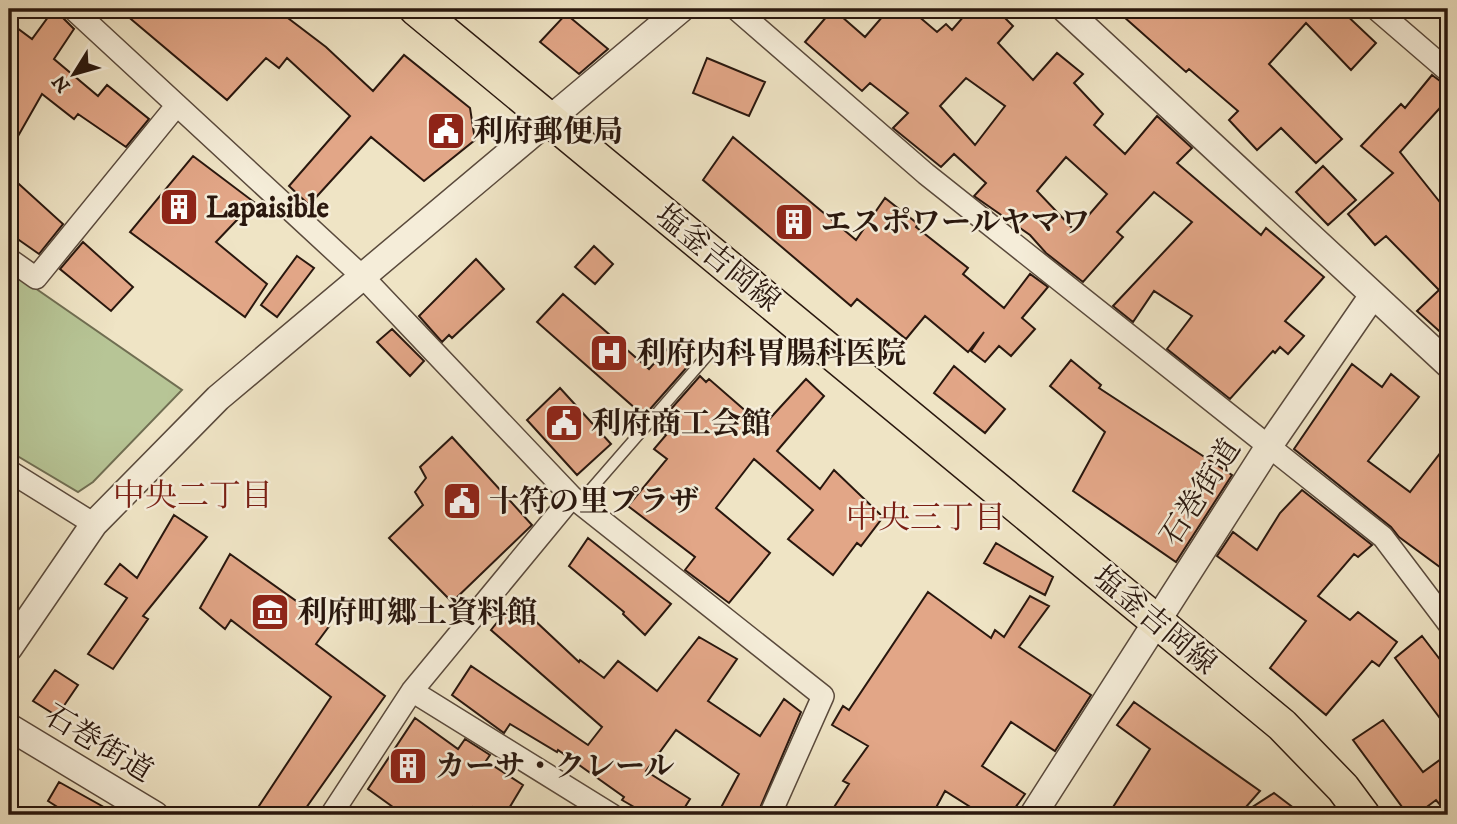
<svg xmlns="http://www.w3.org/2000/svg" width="1457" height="824" viewBox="0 0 1457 824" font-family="'IM FELL DW Pica','Noto Serif JP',serif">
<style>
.green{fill:#b7c596;stroke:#706e52;stroke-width:2}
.building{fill:#e2a687;stroke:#29170e;stroke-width:2;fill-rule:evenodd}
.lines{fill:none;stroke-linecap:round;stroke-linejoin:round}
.service-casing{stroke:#5a4a3c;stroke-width:13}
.minor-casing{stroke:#5a4a3c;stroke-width:24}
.tertiary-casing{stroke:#5a4a3c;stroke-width:29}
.primary-casing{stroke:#29170e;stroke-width:36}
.service{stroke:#f5edd9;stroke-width:10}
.minor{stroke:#f5edd9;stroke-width:21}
.tertiary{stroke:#f5edd9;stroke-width:26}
.primary{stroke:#efe4c5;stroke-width:33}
.labels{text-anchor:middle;stroke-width:5;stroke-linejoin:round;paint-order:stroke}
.poi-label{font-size:30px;font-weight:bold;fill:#29170e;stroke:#f5edd9;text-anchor:start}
.street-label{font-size:30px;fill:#29170e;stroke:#f5edd9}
.neighbourhood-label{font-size:32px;fill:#7a1f14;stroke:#f5edd9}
</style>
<rect width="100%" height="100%" fill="#efe4c5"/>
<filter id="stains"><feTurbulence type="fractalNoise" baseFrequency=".00286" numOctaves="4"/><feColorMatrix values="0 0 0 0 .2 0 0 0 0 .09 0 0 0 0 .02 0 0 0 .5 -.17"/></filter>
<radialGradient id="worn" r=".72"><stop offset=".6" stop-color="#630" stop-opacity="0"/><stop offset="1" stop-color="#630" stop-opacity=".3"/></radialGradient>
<path class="green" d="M9,270L182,390L93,482L78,492L9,451Z"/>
<path class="building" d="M54,9L74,29L54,59L98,96L107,85L149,119L126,147L78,114L74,119L42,94L9,152V22L32,39Z
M119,9H276L326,47L373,91L404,55L470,108L475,140L424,181L371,137L309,205L289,186L350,116L287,58L279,68L266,58L227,100Z
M833,9L865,37L889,9H910L937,32L946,24L952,30L970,9H996L1013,26L998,43L1033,80L1057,53L1083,74L1074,83L1103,114L1094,125L1125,154L1157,116L1192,148L1177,163L1261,235L1266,228L1324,277L1285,321L1304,336L1288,354L1280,347L1275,353L1273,351L1230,399L1167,349L1192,316L1154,291L1133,322L1113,306L1192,222L1154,192L1117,232L1123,237L1083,282L1046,253L1030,235L974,196L986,183L954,154L941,167L893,128L908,113L870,83L862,91L805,42ZM966,78L1005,106L975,145L940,106ZM1066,157L1107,194L1075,231L1037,191Z
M1115,9H1340L1376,43L1351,70L1306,23L1269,64L1342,139L1316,163L1281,128L1257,150L1229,120L1238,111L1189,69L1186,72Z
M566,14L608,49L579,74L540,42Z
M707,58L765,82L749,116L693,93Z
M1432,75L1448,87V99L1400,152L1439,201L1448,190V339L1417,311L1439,290L1386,236L1375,245L1348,214L1393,173L1361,146L1401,104L1405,108Z
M733,137L856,240L885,198L918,224L916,227L968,268L963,274L1004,308L1030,274L1048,287L1022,318L1035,329L1011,356L999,346L985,362L971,351L984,332L968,352L925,316L906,339L857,299L851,306L703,180Z
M193,156L254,202L216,242L267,284L245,317L130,232Z
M1323,166L1356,200L1328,225L1296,192Z
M9,175L63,224L39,254L9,233Z
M83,242L133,287L111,311L60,269Z
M594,246L613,264L595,284L575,267Z
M297,256L314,268L277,317L261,305Z
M476,259L504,289L452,338L449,335L442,342L419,316Z
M563,294L649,369L668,348L688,366L644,416L537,322Z
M392,329L424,361L410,376L377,342Z
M1071,360L1101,385L1099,388L1232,475L1176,562L1073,491L1105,432L1050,386Z
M1352,364L1382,387L1391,374L1419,397L1368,461L1410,492L1448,443V573L1399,537L1391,527L1294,449Z
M954,366L1005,409L985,433L934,393Z
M700,376L706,382L709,379L763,426L806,379L824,396L777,451L820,489L834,470L883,517L861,546L857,543L833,575L788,539L813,510L754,459L716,508L770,553L729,603L685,570L695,557L628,506L667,459L654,449L666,435L656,426Z
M560,388L611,444L577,475L527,420Z
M452,437L532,525L452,602L389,538L423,505L415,492L426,478L420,467Z
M1302,490L1372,545L1358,557L1354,554L1318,596L1350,620L1358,612L1397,642L1379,666L1372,661L1326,715L1270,668L1306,621L1217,556L1233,532L1257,550L1280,513Z
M174,515L207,537L143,616L148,619L113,669L88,654L127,598L105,584L120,564L137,578Z
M588,538L671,604L645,635L623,614L624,612L569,566Z
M996,543L1053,577L1045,595L984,563Z
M230,554L330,625L316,644L385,696L301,815H253L331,697L231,620L225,629L200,608Z
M928,592L991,638L995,630L1004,637L1030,596L1049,606L1019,647L1091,695L1055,751L1011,722L982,766L1025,794L1010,815H983L945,791L932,815H829L849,784L843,781L868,746L832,725L843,706L849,710Z
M514,601L579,662L580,660L604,678L618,661L657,691L699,637L737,659L708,701L760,736L784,699L801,712L757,815H717L739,774L676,730L646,771L690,799L680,815H648L622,800L624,797L558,750L557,752L510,724L504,733L452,695L471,666L588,745L602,727L491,630Z
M1422,636L1448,670V729L1395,658Z
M55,670L78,685L57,716L33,701Z
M1134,702L1260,791L1239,815H1108L1150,749L1117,725Z
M415,718L458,749L465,739L490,755L486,761L523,785L505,815H486L473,807L468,815H404L368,789Z
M1383,720L1423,772L1448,754V814L1436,800L1416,815H1408L1353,740Z
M59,782L118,815H54L59,808L48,801Z
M1274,793L1303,815H1240Z"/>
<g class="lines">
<g class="service-casing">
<path id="service" d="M579,503L712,350"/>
</g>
<g class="minor-casing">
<path id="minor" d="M73,9L364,278L572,497L823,696L770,815
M736,9L926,174L1383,537L1448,623
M1376,9L1448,71
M9,259L36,278L177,105
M9,471L94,524
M412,691L612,815
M331,815L412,691L572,497"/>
</g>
<g class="tertiary-casing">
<path id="tertiary" d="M1065,9L1448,364
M9,648L94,524L218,398L681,9
M9,727L155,815
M1033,815L1269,446L1373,295"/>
</g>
<g class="primary-casing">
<path id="primary" d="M416,9L1282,725L1343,788L1363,815"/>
</g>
<use href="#service" class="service"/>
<use href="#minor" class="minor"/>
<use href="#tertiary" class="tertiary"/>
<use href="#primary" class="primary"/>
</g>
<defs>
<g id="civic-square" transform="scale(2.0125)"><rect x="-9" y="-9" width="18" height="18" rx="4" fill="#8f2418" stroke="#f5edd9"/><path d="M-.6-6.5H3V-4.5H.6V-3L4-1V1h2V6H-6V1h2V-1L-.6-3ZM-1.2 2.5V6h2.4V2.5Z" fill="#fff"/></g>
<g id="building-square" transform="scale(2.0125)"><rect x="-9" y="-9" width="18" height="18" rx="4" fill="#8f2418" stroke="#f5edd9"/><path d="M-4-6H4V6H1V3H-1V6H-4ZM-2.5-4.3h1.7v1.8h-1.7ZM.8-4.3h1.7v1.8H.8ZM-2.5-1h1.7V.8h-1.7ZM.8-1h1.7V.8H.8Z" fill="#fff"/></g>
<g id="hospital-square" transform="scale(2.0125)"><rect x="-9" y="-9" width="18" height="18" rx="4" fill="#8f2418" stroke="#f5edd9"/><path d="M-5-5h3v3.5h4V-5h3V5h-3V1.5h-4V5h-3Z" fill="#fff"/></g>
<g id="museum-square" transform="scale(2.0125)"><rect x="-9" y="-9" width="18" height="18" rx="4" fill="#8f2418" stroke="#f5edd9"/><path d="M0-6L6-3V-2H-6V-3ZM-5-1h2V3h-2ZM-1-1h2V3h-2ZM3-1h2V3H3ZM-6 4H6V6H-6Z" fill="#fff"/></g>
</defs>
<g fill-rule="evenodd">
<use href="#civic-square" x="446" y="131"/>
<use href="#building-square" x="179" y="207"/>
<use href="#building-square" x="794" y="222"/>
<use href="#hospital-square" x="609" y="353"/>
<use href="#civic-square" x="564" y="423"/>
<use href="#civic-square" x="462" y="501"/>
<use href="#museum-square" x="270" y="612"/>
<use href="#building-square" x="408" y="766"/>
</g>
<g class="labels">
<g class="poi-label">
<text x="473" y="141">利府郵便局</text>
<text x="206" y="217">Lapaisible</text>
<text x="821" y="232">エスポワールヤマワ</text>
<text x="636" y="363">利府内科胃腸科医院</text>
<text x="591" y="433">利府商工会館</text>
<text x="489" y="511">十符の里プラザ</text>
<text x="297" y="622">利府町郷土資料館</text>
<text x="435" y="776">カーサ・クレール</text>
</g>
<g class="street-label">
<text transform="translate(718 258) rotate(39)" y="10">塩釜吉岡線</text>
<text transform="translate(1200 492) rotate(-57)" y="10">石巻街道</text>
<text transform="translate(1155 620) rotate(40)" y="10">塩釜吉岡線</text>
<text transform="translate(99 743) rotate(31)" y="10">石巻街道</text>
</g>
<g class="neighbourhood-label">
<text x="193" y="506">中央二丁目</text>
<text x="926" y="528">中央三丁目</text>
</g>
</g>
<rect width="1457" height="824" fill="none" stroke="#efe4c5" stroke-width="35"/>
<rect x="10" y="10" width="1436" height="803" fill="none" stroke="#29170e" stroke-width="3.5"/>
<rect x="18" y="18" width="1422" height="789" fill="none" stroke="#29170e" stroke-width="2"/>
<g transform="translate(74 74) rotate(233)" stroke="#f5edd9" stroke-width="5" paint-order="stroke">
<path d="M0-5L12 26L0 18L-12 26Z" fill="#29170e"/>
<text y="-10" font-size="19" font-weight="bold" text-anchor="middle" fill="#29170e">N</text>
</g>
<rect width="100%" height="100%" filter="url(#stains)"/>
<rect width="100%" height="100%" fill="url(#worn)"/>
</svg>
